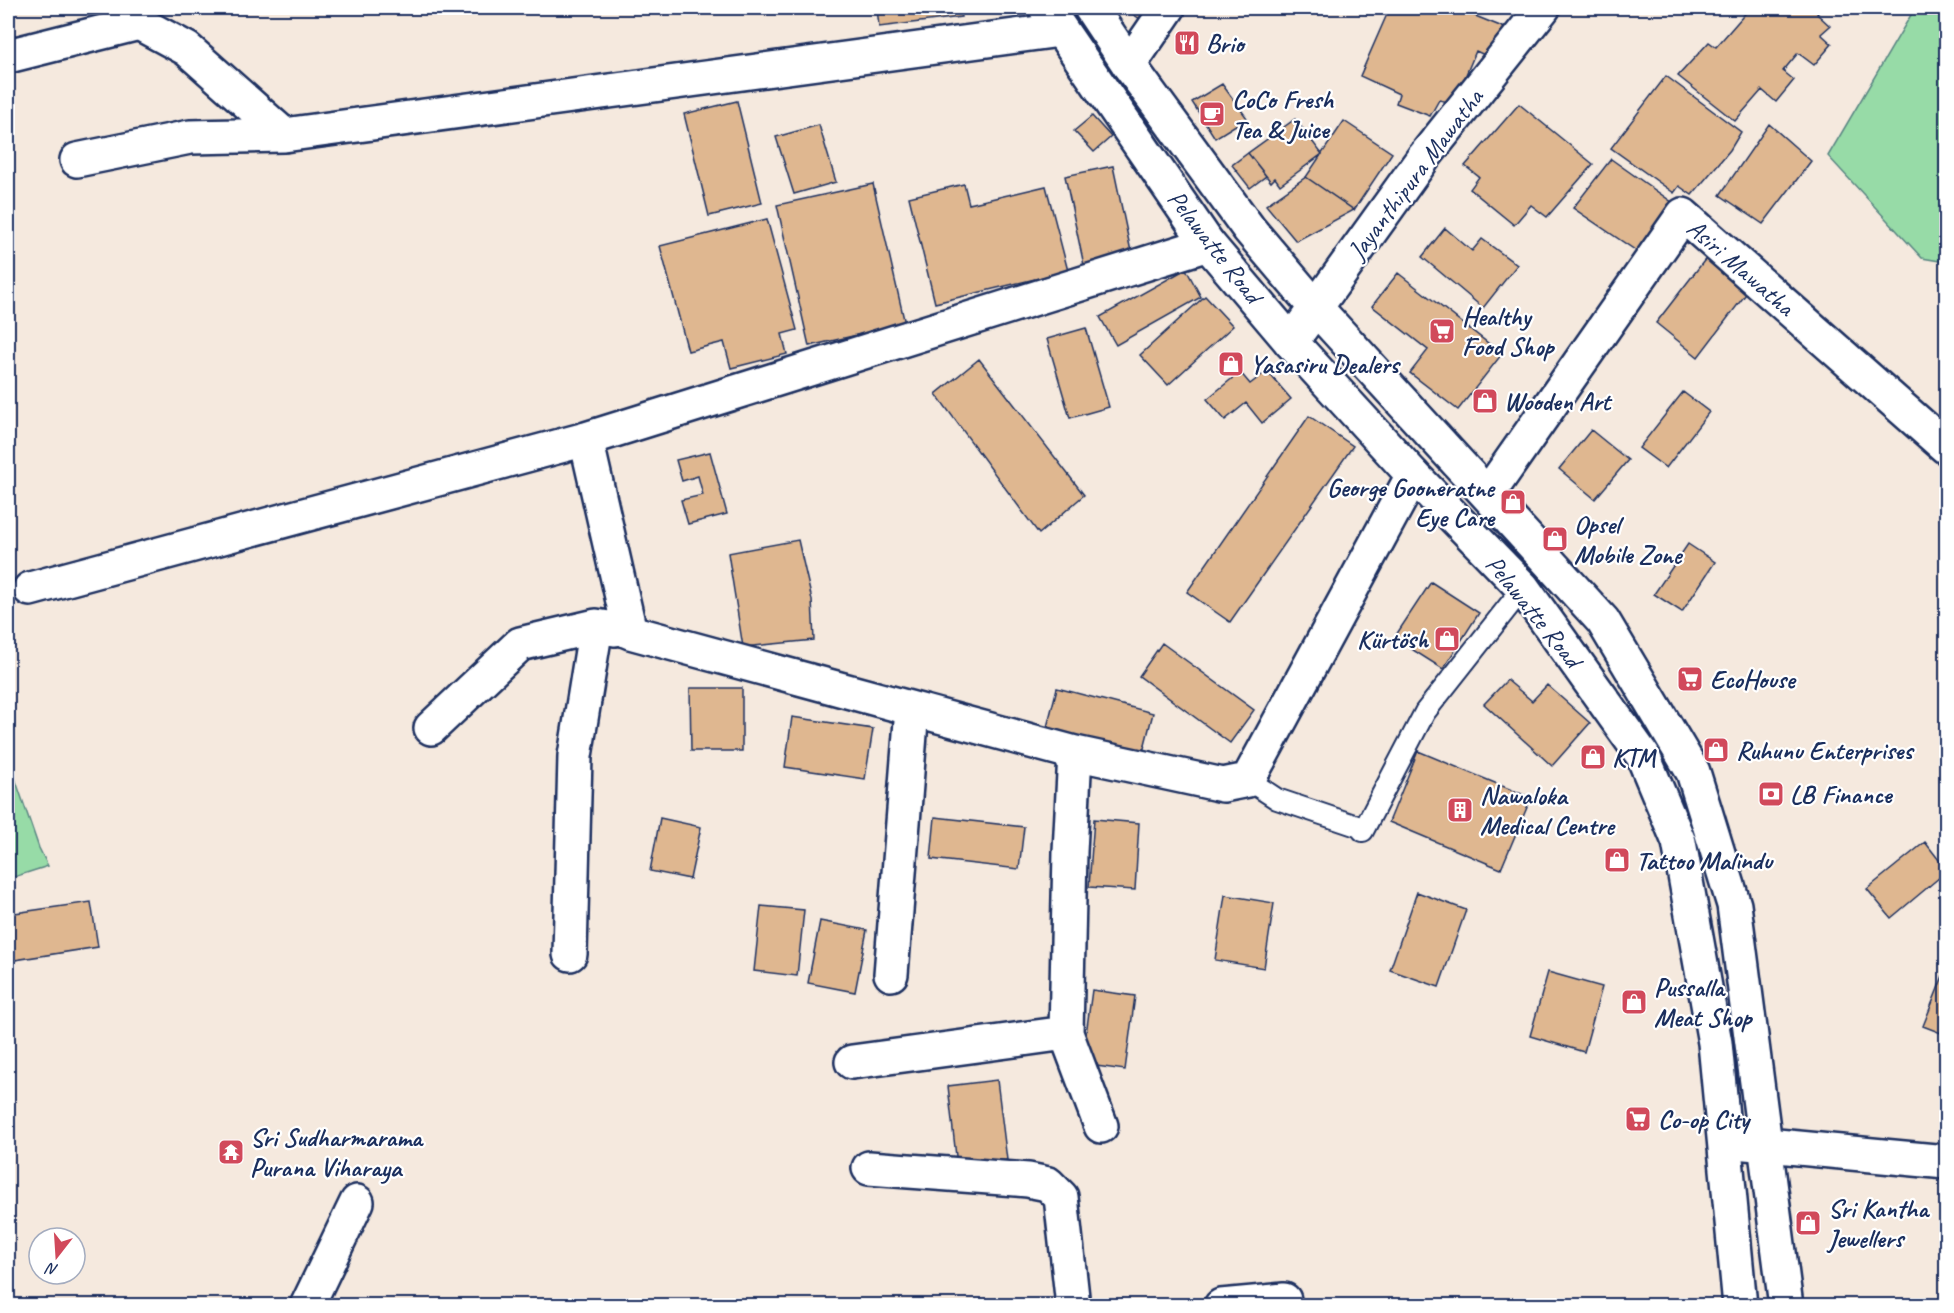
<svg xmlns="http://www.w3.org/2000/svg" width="1954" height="1313" viewBox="0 0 1954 1313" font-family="Caveat,sans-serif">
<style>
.green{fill:#97dba7;stroke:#598582;stroke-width:1.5}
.building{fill:#dfb790;stroke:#1b2f5e;stroke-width:1.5}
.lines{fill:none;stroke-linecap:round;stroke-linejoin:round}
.service-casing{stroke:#1b2f5e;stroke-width:24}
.minor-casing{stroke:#1b2f5e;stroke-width:38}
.primary-casing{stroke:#1b2f5e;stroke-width:38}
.service{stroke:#fff;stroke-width:20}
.minor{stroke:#fff;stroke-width:33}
.primary{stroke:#fff;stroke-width:33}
.labels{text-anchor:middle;stroke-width:4.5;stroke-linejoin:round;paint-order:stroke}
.poi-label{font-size:26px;font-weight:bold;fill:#1b2f5e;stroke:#fff;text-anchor:start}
.street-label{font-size:26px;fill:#1b2f5e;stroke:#fff}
</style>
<rect width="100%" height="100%" fill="#f5e9de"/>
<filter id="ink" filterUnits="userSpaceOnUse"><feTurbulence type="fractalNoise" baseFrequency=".0167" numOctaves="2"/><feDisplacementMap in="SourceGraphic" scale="12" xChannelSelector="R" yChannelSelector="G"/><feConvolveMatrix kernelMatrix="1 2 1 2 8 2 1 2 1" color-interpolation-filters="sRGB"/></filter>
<g filter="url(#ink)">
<path class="green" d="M1915,8H1946V262L1922,258L1828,156Z
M8,758L39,848L48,866L17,876L8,878Z"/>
<path class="building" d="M877,8H961V17L879,27Z
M1124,8H1154L1143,21Z
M1378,8H1476L1473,15L1505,28L1491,58L1476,51L1454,103L1439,100L1430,116L1396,103L1399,94L1360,76L1388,12Z
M1750,8H1822L1817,14L1830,26L1821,34L1832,44L1814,65L1798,53L1783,71L1794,80L1776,102L1762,90L1735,121L1678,76L1709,42L1716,47Z
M1666,76L1741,132L1730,150L1692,195L1679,186L1674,193L1611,148Z
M1222,84L1247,118L1215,138L1192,102Z
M737,101L762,203L709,216L684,114Z
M1519,104L1593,164L1547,217L1531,205L1514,225L1470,189L1479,177L1465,166Z
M1092,116L1111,137L1094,152L1074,131Z
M1295,119L1322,154L1280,185L1275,178L1271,182L1248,153Z
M1344,121L1392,153L1354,210L1306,177Z
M1769,124L1811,161L1763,224L1720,195Z
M819,125L836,182L794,194L776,137Z
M1248,153L1266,176L1250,188L1232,165Z
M1611,159L1676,205L1641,254L1573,208Z
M1113,166L1133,261L1085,270L1065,176Z
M1306,177L1354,210L1296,241L1266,205Z
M873,184L908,337L865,347L862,334L809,346L777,205Z
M964,184L969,204L1046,186L1068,271L935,303L909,197Z
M767,219L797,330L782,334L787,354L731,368L724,342L688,351L660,246Z
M1445,228L1472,251L1482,239L1517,265L1483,308L1422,257Z
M1707,257L1749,290L1698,357L1656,323Z
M1186,269L1201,297L1116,345L1100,317Z
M1398,273L1502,354L1458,410L1410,373L1428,350L1372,306Z
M1205,296L1233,326L1168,385L1140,355Z
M1086,328L1109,407L1070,418L1047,339Z
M979,359L1084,495L1039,534L936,394Z
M1267,371L1291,399L1262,423L1246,403L1225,420L1207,399L1240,372L1250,384Z
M1683,392L1709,412L1666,468L1639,448Z
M1309,416L1353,446L1230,622L1187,592Z
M1591,430L1628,460L1595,499L1559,469Z
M710,452L727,514L688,524L681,500L703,495L698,476L682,481L676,460Z
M798,540L812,600L814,640L743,647L728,553Z
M1688,544L1715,562L1682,612L1654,594Z
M1431,582L1479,613L1443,669L1394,638Z
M1162,643L1254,710L1230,743L1139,676Z
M1507,680L1532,701L1547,685L1590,723L1552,766L1484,704Z
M690,688H742V751H691Z
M1057,688L1153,713L1141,760L1045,735Z
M792,717L873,729L865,779L785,767Z
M1418,751L1531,798L1501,869L1389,822Z
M935,817L1024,827L1019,869L931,859Z
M660,818L701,827L690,879L650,871Z
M1094,819L1139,823L1135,890L1089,887Z
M1925,842L1946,869V872L1891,918L1867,889Z
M1417,892L1466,910L1439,987L1390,970Z
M1225,895L1274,903L1264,968L1215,960Z
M91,902L98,947L8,961V914Z
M761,906L804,910L797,976L754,971Z
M820,921L867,930L855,992L808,983Z
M1548,972L1602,987L1584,1052L1530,1036Z
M1943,976L1946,978V1035L1923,1026Z
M1092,990L1135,996L1125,1070L1082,1064Z
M997,1080L1007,1160L957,1165L948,1086Z"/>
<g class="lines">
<g class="service-casing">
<path id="service" d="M1248,780L1277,799L1360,827L1363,831L1425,712L1523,588"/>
</g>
<g class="minor-casing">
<path id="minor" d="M8,56L139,23L187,49L284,135L1060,30
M1129,65L1168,8
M77,160L190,137L284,135
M1291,342L1424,157L1543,8
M586,439L630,632L1075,753L1223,785L1248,780L1413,475
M1488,494L1683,215L1946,447
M30,589L586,439L1208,244
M431,728L520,644L596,626L615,629
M1075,753L1070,852L1066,1033L1101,1126
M570,954L575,756L596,626
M891,974L912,709
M852,1062L1066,1033
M1725,1141L1946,1162
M869,1168L1028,1180L1048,1184L1061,1197L1073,1306
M307,1306L357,1202
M1221,1306L1284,1300"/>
</g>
<g class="primary-casing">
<path id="primary" d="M1046,8L1208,244L1291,342L1413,475L1523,588L1643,756L1679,842L1715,1043L1740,1306
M1091,8L1129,65L1249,229L1316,308L1603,621L1693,772L1734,905L1786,1306"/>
</g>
<use href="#service" class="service"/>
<use href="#minor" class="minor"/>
<use href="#primary" class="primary"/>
</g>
</g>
<defs>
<g id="restaurant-square" transform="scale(1.35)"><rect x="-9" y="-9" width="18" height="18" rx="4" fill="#d1495b" stroke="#fff"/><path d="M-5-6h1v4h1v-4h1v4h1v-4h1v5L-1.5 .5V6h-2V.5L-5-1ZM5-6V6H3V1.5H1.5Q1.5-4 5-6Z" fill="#fff"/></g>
<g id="cafe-square" transform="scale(1.35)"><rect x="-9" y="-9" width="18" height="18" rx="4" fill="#d1495b" stroke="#fff"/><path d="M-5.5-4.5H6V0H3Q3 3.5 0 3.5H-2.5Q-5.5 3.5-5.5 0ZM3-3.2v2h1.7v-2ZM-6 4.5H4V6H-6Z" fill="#fff"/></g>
<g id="supermarket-square" transform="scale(1.35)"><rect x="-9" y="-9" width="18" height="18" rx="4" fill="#d1495b" stroke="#fff"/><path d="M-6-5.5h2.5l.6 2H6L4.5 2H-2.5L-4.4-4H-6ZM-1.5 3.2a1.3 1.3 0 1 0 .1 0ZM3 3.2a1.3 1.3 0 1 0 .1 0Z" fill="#fff"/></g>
<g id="shop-square" transform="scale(1.35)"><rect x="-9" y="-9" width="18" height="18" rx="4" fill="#d1495b" stroke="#fff"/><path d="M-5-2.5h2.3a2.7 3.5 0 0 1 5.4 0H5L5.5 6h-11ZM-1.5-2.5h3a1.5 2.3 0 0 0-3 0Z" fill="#fff"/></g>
<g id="bank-square" transform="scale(1.35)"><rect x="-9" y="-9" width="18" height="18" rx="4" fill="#d1495b" stroke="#fff"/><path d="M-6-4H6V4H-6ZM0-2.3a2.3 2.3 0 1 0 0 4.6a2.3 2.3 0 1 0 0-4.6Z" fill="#fff"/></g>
<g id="building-square" transform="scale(1.35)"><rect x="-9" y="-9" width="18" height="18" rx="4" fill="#d1495b" stroke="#fff"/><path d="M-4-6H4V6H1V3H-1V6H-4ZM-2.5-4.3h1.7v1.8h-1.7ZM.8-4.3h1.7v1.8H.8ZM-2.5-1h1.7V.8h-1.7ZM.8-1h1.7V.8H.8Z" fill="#fff"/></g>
<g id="temple-square" transform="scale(1.35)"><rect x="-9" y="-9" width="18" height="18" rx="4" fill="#d1495b" stroke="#fff"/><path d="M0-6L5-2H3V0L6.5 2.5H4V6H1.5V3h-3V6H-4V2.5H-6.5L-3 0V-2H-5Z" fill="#fff"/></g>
</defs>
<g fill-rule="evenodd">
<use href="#restaurant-square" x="1187" y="43"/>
<use href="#cafe-square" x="1212" y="114"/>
<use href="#supermarket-square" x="1442" y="331"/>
<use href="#shop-square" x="1231" y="364"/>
<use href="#shop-square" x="1485" y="401"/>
<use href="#shop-square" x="1513" y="502"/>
<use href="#shop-square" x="1555" y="539"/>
<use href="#shop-square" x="1447" y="639"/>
<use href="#supermarket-square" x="1690" y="679"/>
<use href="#shop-square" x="1716" y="750"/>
<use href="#shop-square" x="1593" y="757"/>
<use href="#bank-square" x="1771" y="794"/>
<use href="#building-square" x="1460" y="810"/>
<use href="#shop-square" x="1617" y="860"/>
<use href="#shop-square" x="1634" y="1002"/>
<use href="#supermarket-square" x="1638" y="1119"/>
<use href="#temple-square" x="231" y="1152"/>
<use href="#shop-square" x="1808" y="1223"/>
</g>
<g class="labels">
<g class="poi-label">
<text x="1206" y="52">Brio</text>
<text x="1232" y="108">CoCo Fresh<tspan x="1232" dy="30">Tea &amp; Juice</tspan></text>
<text x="1462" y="325">Healthy<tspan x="1462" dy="30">Food Shop</tspan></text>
<text x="1250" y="373">Yasasiru Dealers</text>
<text x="1504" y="410">Wooden Art</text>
<text x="1494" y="496" text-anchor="end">George Gooneratne<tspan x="1494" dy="30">Eye Care</tspan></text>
<text x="1574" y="533">Opsel<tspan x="1574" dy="30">Mobile Zone</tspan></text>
<text x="1428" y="648" text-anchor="end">Kürtösh</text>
<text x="1710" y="688">EcoHouse</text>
<text x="1736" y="759">Ruhunu Enterprises</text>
<text x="1612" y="766">KTM</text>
<text x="1790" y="803">LB Finance</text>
<text x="1480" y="804">Nawaloka<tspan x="1480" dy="30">Medical Centre</tspan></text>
<text x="1636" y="869">Tattoo Malindu</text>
<text x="1654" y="996">Pussalla<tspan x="1654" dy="30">Meat Shop</tspan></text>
<text x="1658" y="1128">Co-op City</text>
<text x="250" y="1146">Sri Sudharmarama<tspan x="250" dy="30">Purana Viharaya</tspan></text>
<text x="1828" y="1217">Sri Kantha<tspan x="1828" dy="30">Jewellers</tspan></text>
</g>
<g class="street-label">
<text transform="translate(1415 174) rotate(-53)" y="9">Jayanthipura Mawatha</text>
<text transform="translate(1215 246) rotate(52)" y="9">Pelawatte Road</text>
<text transform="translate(1741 267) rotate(41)" y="9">Asiri Mawatha</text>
<text transform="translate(1534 611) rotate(51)" y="9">Pelawatte Road</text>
</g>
</g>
<rect width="1954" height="1313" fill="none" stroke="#fff" stroke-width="30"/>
<rect x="15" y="15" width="1924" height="1283" fill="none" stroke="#1b2f5e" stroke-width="2" filter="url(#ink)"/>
<g transform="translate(57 1256) rotate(197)"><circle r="28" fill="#ffffff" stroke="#a4acbf" stroke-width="1.5"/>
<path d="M0-4.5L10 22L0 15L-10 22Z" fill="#d1495b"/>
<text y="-9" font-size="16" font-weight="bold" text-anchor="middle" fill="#1b2f5e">N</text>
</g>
</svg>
